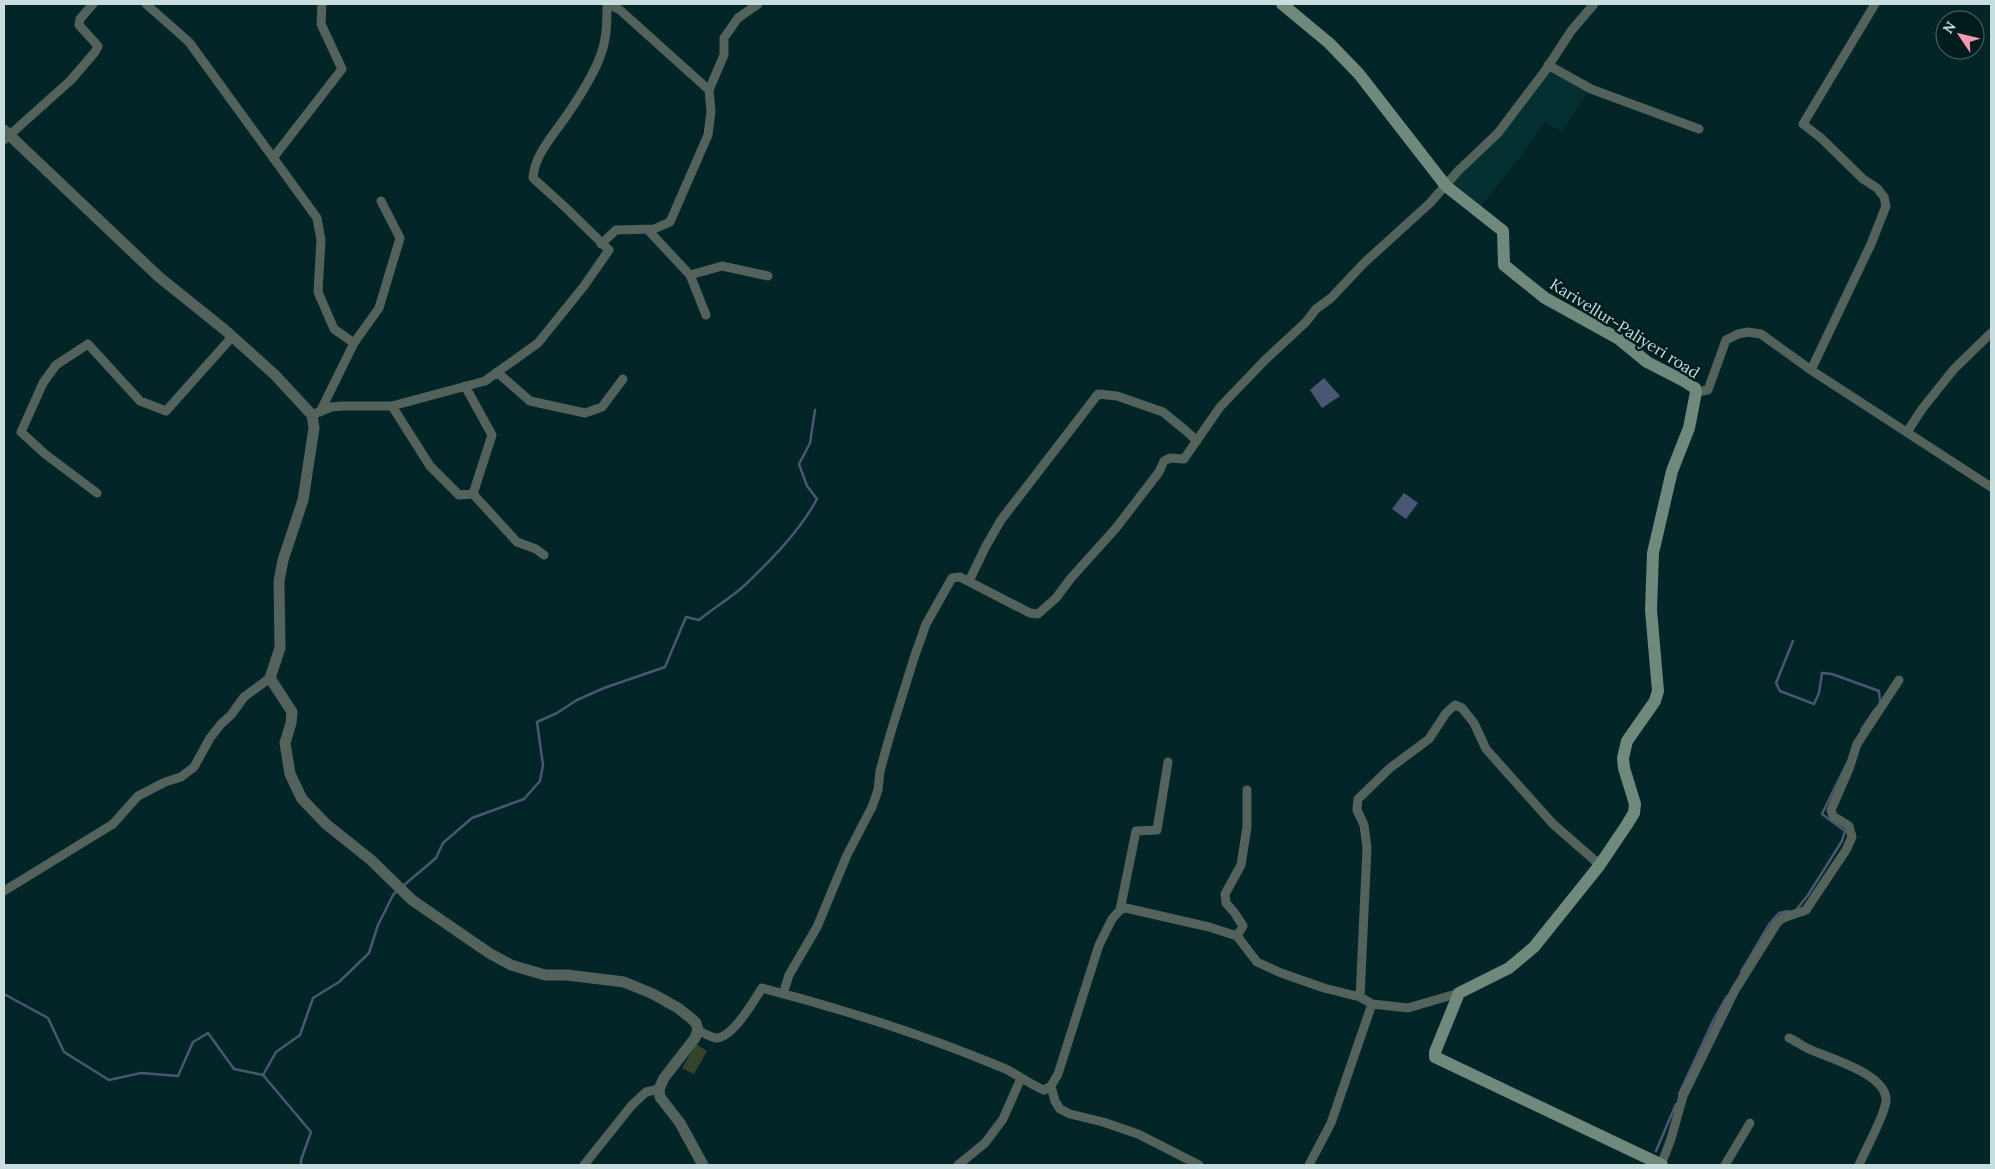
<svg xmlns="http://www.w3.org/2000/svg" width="1995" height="1169" viewBox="0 0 1995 1169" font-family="Lora,serif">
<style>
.built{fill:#043032}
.green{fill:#35432b}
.water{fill:#4a5773}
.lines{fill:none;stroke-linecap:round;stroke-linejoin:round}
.stream{stroke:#4a5773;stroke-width:2.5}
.minor{stroke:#53635c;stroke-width:9}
.tertiary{stroke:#53635c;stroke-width:11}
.secondary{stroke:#70897d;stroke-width:12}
.labels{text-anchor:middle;stroke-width:5;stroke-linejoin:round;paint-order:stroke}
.street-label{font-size:16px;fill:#c7ddde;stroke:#001c1d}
</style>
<rect width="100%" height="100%" fill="#032527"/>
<path class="built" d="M1549,69L1589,90L1562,131L1545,122L1520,157L1480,207L1451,185Z"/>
<path class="green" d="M696,1044L707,1051L694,1074L682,1068Z"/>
<path class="water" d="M1324,378L1340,396L1322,408L1310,390Z
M1404,493L1418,503L1406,519L1392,509Z"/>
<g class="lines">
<path class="stream" d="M1793,641L1776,683L1780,691L1814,704L1819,693L1822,673L1832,674L1879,691L1880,701
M1861,730L1876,708
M403,886L436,858L443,843L472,818L524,799L540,781L543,765L537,722L557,713L577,700L604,688L665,667L686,617L699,620C713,608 731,598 745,585C772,559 799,532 817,499L807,486L799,464L810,443L815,410
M1796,910L1808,895L1842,841L1845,831L1822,814L1847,763
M1741,972L1770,923L1779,913L1788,911
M4,994L48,1018L64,1052L109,1080L141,1073L178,1076L193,1042L208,1033L234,1069L263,1075L311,1132L301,1160V1165
M263,1075L276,1052L300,1035L313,998L339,982L369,953L378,925L393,895L397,891
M1679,1094L1713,1021L1727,996
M1656,1151L1676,1104"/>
<path class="minor" d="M146,4L189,42L317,218L321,240L318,292L334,329L354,343L320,412
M609,4L620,10L709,90
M1548,65L1591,89L1699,129
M4,140L71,80L95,52L98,46L79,25L80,19L93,4
M273,158L342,69L321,24L322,4
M648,230L690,275L706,315
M601,244L616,230L654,229L670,222L708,135L711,111L709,90L724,55V38L738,18L758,4
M690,275L722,266L768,276
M354,343L379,308L400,238L381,201
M1811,370L1871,244L1886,206L1884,197L1877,188L1863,179L1821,138L1803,124L1875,4
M497,372L530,401L585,413L602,407L623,379
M465,386L492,435L473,494
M1696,392L1708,390L1726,340L1738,334L1748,332L1761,334L1811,370L1991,487
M392,406L430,466L459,495L473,494L517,542L536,549L544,555
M312,415L331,407L343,406H392L485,381L538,343L584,286L609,250L566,208L533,178C534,155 555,133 567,115C578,99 595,72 601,54C607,38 607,20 607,4
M1907,432L1922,409L1954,369L1991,333
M97,493L45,454L21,432L43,383L56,365L88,344L140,401L166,411L232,337
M969,581L986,546L1001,520L1098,394L1117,396L1163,412L1185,430L1197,441
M4,891L113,824L138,796L165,782L181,777L194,767L210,738L221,724L231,715L244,697L270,678
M1120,910L1136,831L1157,830L1168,762
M1237,936L1243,926L1234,912L1226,903L1225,894L1241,865L1247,827V790
M783,994L789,975L817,927L847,855L872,807L878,790L880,771L890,735L914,658L926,624L952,578L960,577L1030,613L1038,614L1056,598L1071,578L1116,528L1159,472L1164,461L1170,458L1184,459L1220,407L1265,360L1306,322L1316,309L1331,298L1364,263L1430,203L1458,171L1498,133L1545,71L1571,31L1594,4
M1360,997L1367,848L1364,825L1357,810L1358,799L1390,768L1429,739L1446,713L1455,705L1462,708L1474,723L1486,749L1553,824L1600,865
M698,1030C703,1033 711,1037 716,1038C733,1038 754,1000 762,988C843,1009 924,1035 1001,1067C1016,1073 1029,1084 1044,1090L1051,1086L1058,1074L1099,945L1112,919L1120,910L1126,908L1209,927L1237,936L1257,962L1281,973L1324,988L1360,997L1372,1004L1408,1008L1459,993
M1789,1038C1796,1041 1802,1046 1809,1049C1828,1058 1888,1074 1886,1101C1885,1115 1865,1150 1859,1165
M1051,1086L1055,1101L1060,1109L1070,1114L1103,1122L1138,1134L1199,1165
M584,1165L632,1105L646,1092L659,1089
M958,1165L985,1143L1003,1119L1021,1078
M1309,1165L1331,1123L1372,1004
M1661,1165L1671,1139L1683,1096L1735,990L1777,923C1785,914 1796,915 1806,910L1846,850L1852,837L1849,826L1833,816L1831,810L1849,769L1857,744L1899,680
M1725,1165L1750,1123"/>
<path class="tertiary" d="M4,130L159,277L225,330L275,375L312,415L314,428L303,500L283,560L279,581L280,648L270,678L292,712L291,723L285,743L290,774L302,799L326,824L371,860L412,900L489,953L511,965L545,975H567L624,982L653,994L678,1008L692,1019L696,1023L698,1030L695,1038L664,1078L659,1089L660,1097L680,1123L703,1165"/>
<path class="secondary" d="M1282,4L1329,43L1359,74L1446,186L1503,231L1504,265L1545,298L1619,339L1647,362L1682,380L1695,388L1696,392L1689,428L1672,471L1653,553L1651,610L1658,691L1655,701L1627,741L1623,758L1624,768L1635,804L1634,813L1626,826L1599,866L1534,947L1509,968L1459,993L1435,1052V1057L1662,1165"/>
</g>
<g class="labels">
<g class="street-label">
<text transform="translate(1625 328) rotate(32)" y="6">Karivellur-Paliyeri road</text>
</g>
</g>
<rect width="1995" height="1169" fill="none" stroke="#c7ddde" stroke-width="10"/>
<g transform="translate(1960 35) rotate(305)"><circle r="24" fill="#001c1d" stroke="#50696a"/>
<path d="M0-4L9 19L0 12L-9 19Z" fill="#f29ab0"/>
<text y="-8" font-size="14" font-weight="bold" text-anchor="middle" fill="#c7ddde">N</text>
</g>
</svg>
